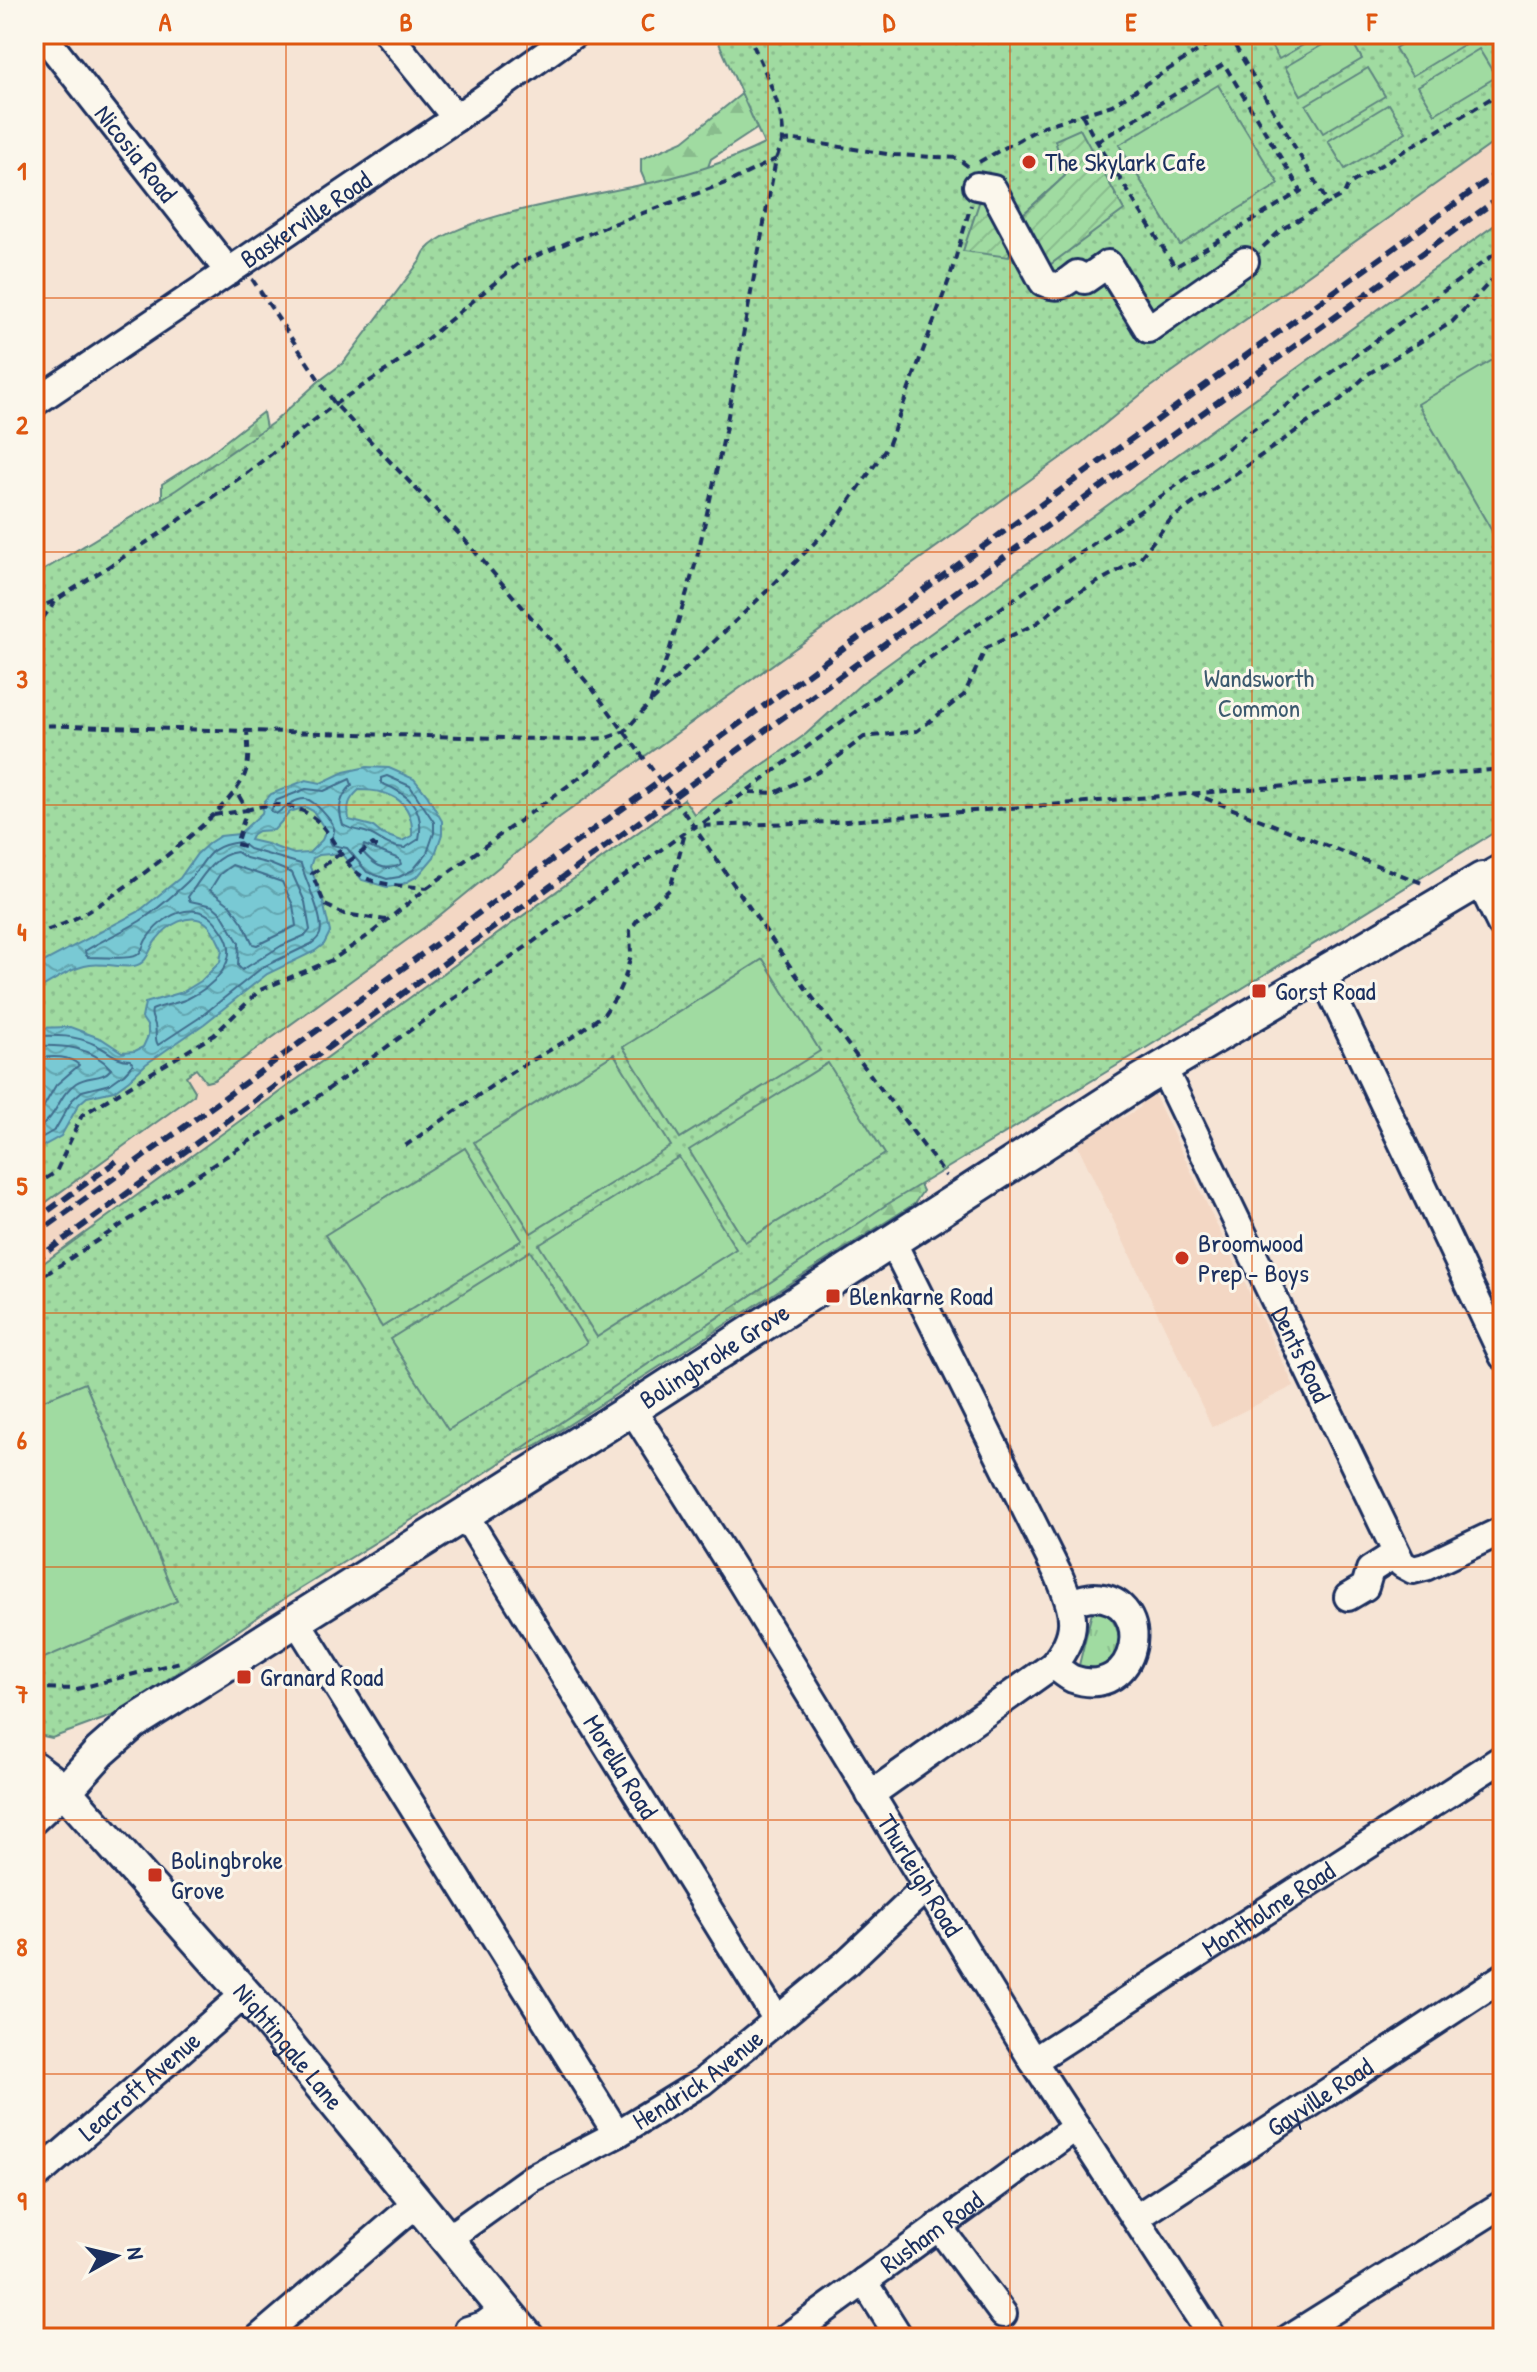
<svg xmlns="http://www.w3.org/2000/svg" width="1537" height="2372" viewBox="0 0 1537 2372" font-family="'Patrick Hand',sans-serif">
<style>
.built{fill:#f3d7c4}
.grass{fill:url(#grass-tufts);stroke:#5e8580;stroke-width:2}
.forest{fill:url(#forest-firs);stroke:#5e8580;stroke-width:2}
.park{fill:url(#park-dots);stroke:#5e8580;stroke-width:2;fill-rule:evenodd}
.garden{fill:url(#garden-furrows);stroke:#5e8580;stroke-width:2}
.pitch{fill:#a0dba1;stroke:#5e8580;stroke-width:2}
.water{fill:url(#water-waves);stroke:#538ba5;stroke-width:2;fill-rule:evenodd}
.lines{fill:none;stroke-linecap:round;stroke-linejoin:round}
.shore{stroke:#416d8d;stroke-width:2}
.minor-casing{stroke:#1b2f5e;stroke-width:32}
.major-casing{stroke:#1b2f5e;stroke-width:38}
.path{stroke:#1b2f5e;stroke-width:4;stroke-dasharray:8 6;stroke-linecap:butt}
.minor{stroke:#fbf7ec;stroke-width:26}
.major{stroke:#fbf7ec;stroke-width:32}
.rail{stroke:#1b2f5e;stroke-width:6;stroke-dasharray:12 6;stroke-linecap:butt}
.path-bridge{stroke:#1b2f5e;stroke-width:4;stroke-dasharray:8 6;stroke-linecap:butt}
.grid{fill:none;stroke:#de5710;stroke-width:2;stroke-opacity:0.55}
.poi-dot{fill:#c8321e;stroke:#fbf7ec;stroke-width:3}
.labels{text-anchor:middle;stroke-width:6;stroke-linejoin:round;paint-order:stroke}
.street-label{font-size:26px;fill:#1b2f5e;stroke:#fbf7ec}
.poi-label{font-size:26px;fill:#1b2f5e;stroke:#fbf7ec;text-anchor:start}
.park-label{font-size:26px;fill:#3c5a6f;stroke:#fbf7ec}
.neatline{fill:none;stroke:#de5710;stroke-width:3}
.grid-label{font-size:26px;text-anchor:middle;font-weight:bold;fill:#de5710}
</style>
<defs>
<pattern id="grass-tufts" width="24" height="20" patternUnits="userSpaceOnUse" patternTransform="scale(2)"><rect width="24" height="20" fill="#a0dba1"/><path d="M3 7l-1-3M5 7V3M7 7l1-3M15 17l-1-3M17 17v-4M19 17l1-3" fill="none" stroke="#89bc8d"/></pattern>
<pattern id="forest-firs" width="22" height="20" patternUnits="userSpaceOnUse" patternTransform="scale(2)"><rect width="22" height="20" fill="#a0dba1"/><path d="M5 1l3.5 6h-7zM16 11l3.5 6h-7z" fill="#89bc8d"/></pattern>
<pattern id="park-dots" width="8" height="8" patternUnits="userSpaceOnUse" patternTransform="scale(2)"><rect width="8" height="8" fill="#a0dba1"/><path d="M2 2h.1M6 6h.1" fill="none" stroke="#89bc8d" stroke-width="1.8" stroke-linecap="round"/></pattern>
<pattern id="garden-furrows" width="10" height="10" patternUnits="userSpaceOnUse" patternTransform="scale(2)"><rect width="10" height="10" fill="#a0dba1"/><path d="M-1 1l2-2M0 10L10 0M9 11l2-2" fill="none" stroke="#89bc8d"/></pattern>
<pattern id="water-waves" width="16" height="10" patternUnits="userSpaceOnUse" patternTransform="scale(2)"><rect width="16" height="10" fill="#79c9d4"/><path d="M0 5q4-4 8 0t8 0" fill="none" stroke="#62a4af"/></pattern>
</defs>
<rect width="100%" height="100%" fill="#f6e4d5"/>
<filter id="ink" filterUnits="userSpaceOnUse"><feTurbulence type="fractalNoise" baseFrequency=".0125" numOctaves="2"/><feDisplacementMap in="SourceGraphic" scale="16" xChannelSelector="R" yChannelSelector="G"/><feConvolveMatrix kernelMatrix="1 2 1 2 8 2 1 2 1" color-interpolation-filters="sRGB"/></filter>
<g filter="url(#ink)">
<path class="built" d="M1503,136V219L862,683L806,734L693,814L684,799L34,1270V1211L194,1095L185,1077L196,1069L212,1082L214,1080L429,924L560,817L1144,392Z
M1154,1094L1294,1386L1212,1427L1077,1144L1120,1116L1123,1118L1141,1107L1139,1103Z"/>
<path class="grass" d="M1099,1609C1133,1628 1121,1675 1082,1670L1079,1665L1092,1612Z"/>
<path class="forest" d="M745,91L761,126L711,159L698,194L647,186L641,172V159L683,141Z
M263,412L269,444L162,518V484L209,454Z
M909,1162L923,1191L914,1204L537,1445L485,1465Z"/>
<path class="park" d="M715,34H1503V136L1144,392L1080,444L560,817L429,924L214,1080L206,1082L196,1069L186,1076L195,1091L194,1095L34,1211V576L176,490L274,422L318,382L343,363L420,261C422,257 423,253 426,250C456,214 605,194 654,182C695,172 727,162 764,144ZM1065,176L1047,267L1020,217Z
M1503,219V827L1141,1051L886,1205L455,1493L284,1599L117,1714L52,1738L34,1734V1270L684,799L694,814L806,734L862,683Z"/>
<path class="garden" d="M1080,129L1124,210L1047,267L1020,217L1065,176L1055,140Z
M990,196L1014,236L1009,257L963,251L979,203Z"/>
<path class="pitch" d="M1264,34H1322L1279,59Z
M1341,34H1348L1362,59L1301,95L1285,67Z
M1418,34H1470L1473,39L1412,76L1395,48Z
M1479,49L1496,77L1435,114L1418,86Z
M1368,68L1385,96L1323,133L1306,105Z
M1218,85L1279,184L1180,245L1119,145Z
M1389,104L1406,132L1345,169L1328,141Z
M1503,354V550L1418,404Z
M763,959L820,1051L680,1138L623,1047Z
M614,1054L671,1146L531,1233L474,1142Z
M828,1063L885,1154L745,1242L689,1150Z
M465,1148L522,1240L382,1327L325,1235Z
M679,1157L736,1249L597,1337L539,1245Z
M530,1251L587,1343L448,1430L390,1339Z
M85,1383L177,1601L42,1659L34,1641V1404Z"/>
<path class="water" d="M367,767L389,768L414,779L427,795L442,821V834L434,857L418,876L401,885L387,887L362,880L341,853L319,855L313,858L310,867L322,897L330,932L324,944L315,951L267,974L204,1024L146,1064L129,1080L114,1091L87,1097L79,1104L61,1136L34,1151V1044L37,1039L34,1028L70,1027L102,1039L122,1052L135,1051L143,1047L148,1036V1027L142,1018L145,1003L183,992L201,981L220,962L222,949C218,941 213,928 206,923C189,911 167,926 157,939C149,948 149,963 134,966C123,968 103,963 90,965C70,968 51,982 34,992V967L138,912L180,878L197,854L209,843L220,836L239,834L262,813L264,802L271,794L306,780L321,783L344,772ZM359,790C391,790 414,801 412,836L402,841L382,834L372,826L349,820C347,806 348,800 359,790ZM305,807L313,811L326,831L322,840L309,853L294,854L267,844L250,840L253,834L258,831L274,830L290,812Z"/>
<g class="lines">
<path class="shore" d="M387,776L410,786L434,822V833L427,853L413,870L399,877L387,879L367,872L347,848L332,845L330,841C332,837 335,834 334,828C332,821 315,801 306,799C295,798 284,808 276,814L271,811L275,801L306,789L324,791L350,779L352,785C340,797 337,808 343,825C351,830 359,830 368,833C382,839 387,847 405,848L419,839C425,808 409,794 381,783V778Z
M240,842L249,849L301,864C305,880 325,919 320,934C318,939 315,941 311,944L263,967L199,1018L158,1045C154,1039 157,1032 155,1025C153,1018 150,1017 152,1010C163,1005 176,1004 187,999C212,987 241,962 224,934C217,923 210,913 197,911C177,907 156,924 146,940C143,945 143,952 137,955C130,960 98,957 88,957L86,955L85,951C102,940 122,932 140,921C154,912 171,897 184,885C207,865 202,846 240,842Z
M364,845L399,859L401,864C384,874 372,863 362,851Z
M237,852L246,858L270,864L292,873L305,902L310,930L306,935L281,946L242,970L238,966L239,943L221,913L213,906L190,901L188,897C200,880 214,854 237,852Z
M232,865L282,882L293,905L296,926L257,945L253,944L243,923L230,905L210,890L220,874Z
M34,1036C57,1035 75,1035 96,1045C109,1051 116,1060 130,1060L133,1064L124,1074L110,1084L82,1091L72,1100L55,1130L34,1142
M34,1046C62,1045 92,1046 111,1069C102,1080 88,1075 76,1083C56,1097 60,1116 34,1131
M34,1058C50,1057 67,1054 79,1065L56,1085L40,1113L34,1117"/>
<g class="minor-casing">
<g id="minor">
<path id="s1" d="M42,34L229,272"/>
<path d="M388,34L456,118"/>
<path d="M977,186L993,189L1043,282C1060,290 1064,284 1077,274L1085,280L1108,264L1148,329L1245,261"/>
<path id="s2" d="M34,403L456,118L574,34"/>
<path d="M1482,879L1503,867"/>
<path d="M1322,973L1503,1356"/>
<path id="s3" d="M1163,1068L1402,1564L1413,1570L1425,1567L1503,1530"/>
<path id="s4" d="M632,1409L740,1580L1033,2061L1213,2338"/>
<path id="s5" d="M465,1515L777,2020"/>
<path d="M1348,1597L1365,1587L1370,1570L1395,1554"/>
<path d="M296,1620L617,2134"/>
<path d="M1053,1665C1059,1669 1066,1676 1073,1679C1139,1702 1158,1599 1094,1597C1086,1597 1078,1600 1070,1603"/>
<path d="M870,1795L1053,1665C1080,1632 1075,1613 1059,1576L892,1241"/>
<path d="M34,1820L65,1791"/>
<path id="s6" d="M1033,2061L1503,1758"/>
<path id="s7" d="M34,2178L245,1994"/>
<path id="s8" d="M1136,2218L1503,1977"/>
<path d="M938,2226L1003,2314"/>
<path id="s9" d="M447,2239L532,2178L617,2134L702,2082L845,1964L917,1896L927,1889"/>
<path d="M864,2281L900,2338"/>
<path d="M259,2338L417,2203"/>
<path d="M472,2338L468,2330L484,2325L505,2309"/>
<path id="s10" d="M786,2338L1076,2127"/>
<path d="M1289,2338L1503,2204"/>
</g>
</g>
<g class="major-casing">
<g id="major">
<path id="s11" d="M34,1768L65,1791L260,2011L528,2338"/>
<path id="s12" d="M65,1791L100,1752L133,1723L632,1409L1142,1080L1482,879L1503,922"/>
</g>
</g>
<path class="path" d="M1228,34L1329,205
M1493,34L1503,51
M1082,114L1091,132L1175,267L1301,191L1224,64L1097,142
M782,141L795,140L894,155L957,158L969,167
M979,162L1044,126L1112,105L1225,34
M1263,247L1282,229L1344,194L1348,185L1503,91
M252,279L335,404L464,539L591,687L640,753
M34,610L56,600L158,535L248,472L335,404L399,362L519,263L605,227L731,181L776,159
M34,630L55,602
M652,701L769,589L835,522L888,446L950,277L971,205
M34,725L573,740L607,738L625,731L650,703L668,655L696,562L724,437L776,159C779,151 783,143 783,135C783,105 760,61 748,34
M749,792L775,793L818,772L864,737L917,731L964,695L986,648L1037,623L1067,599L1139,559L1171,519L1340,400L1368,374L1452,322L1491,281L1503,279
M1192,793L1422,883
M683,811L801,982L946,1176
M214,815L247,810L236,791
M703,823L918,666L1166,493L1503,248
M244,846L236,844L247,810C280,799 309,805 329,835C337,847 344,861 355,871C373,887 404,885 427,888
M341,853L312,874L325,905L344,914L386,920
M348,862L373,844L380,851
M34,935C53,929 72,921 90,910C126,889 232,811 245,774C250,761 248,745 247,731
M405,1146L512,1072L574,1036L604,1014L616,997L625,977L631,955L630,930L638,919L670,889L685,833
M34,1186L56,1172L82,1115L214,1035L260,990L332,960L369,935L427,888L631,740
M34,1282L320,1095L694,826L834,822L1503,769
M34,1688L77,1689L180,1662"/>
<use href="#minor" class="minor"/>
<use href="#major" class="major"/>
<path class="rail" d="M34,1221L118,1160
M34,1236L1503,169
M34,1261L1503,195"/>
<path class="path-bridge" d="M640,753L683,811"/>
</g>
</g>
<path class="grid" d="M286,34V2338M527,34V2338M768,34V2338M1010,34V2338M1252,34V2338M34,298H1503M34,552H1503M34,805H1503M34,1059H1503M34,1313H1503M34,1567H1503M34,1820H1503M34,2074H1503"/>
<g class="poi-dot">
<circle cx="1029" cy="162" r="8"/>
<rect x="1251" y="983" width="16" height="16" rx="4"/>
<circle cx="1182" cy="1258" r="8"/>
<rect x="825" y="1288" width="16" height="16" rx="4"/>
<rect x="236" y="1669" width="16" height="16" rx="4"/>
<rect x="147" y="1867" width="16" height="16" rx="4"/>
</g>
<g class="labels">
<g class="street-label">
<text dy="9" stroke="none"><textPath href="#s1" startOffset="152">Nicosia Road</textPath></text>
<text dy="9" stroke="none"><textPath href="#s2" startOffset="328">Baskerville Road</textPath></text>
<text dy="9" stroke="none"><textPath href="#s3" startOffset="318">Dents Road</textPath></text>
<text dy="9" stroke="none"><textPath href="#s12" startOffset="784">Bolingbroke Grove</textPath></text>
<text dy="9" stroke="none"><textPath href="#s5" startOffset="296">Morella Road</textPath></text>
<text dy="9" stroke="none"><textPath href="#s4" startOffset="548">Thurleigh Road</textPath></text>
<text dy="9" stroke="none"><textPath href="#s6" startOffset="280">Montholme Road</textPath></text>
<text dy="9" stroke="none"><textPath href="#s11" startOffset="378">Nightingale Lane</textPath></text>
<text dy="9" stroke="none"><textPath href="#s9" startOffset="298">Hendrick Avenue</textPath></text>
<text dy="9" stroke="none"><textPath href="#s7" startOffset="140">Leacroft Avenue</textPath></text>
<text dy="9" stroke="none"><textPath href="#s8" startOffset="220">Gayville Road</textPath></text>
<text dy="9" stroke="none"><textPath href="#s10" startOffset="180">Rusham Road</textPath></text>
</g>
<g class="poi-label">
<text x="1045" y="171">The Skylark Cafe</text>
<text x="1275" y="1000">Gorst Road</text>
<text x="1198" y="1252">Broomwood<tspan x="1198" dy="30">Prep - Boys</tspan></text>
<text x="849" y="1305">Blenkarne Road</text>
<text x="260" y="1686">Granard Road</text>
<text x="171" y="1869">Bolingbroke<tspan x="171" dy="30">Grove</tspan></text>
</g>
<g class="park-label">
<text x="1259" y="687">Wandsworth<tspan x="1259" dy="30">Common</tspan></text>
</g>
</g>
<rect width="1537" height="2372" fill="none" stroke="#fbf7ec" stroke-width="88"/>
<g transform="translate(116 2256) rotate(82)" stroke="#fbf7ec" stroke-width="6" paint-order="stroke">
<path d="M0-6L14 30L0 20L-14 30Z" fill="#1b2f5e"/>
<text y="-12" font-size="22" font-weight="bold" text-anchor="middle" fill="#1b2f5e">N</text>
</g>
<rect x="44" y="44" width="1449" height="2284" class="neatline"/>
<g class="grid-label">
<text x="165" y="31">A</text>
<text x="406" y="31">B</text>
<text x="648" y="31">C</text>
<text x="889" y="31">D</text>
<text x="1131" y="31">E</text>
<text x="1372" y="31">F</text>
<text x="22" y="180">1</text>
<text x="22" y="434">2</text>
<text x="22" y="688">3</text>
<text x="22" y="941">4</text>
<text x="22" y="1195">5</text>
<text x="22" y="1449">6</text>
<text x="22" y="1703">7</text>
<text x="22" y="1956">8</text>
<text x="22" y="2210">9</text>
</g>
</svg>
